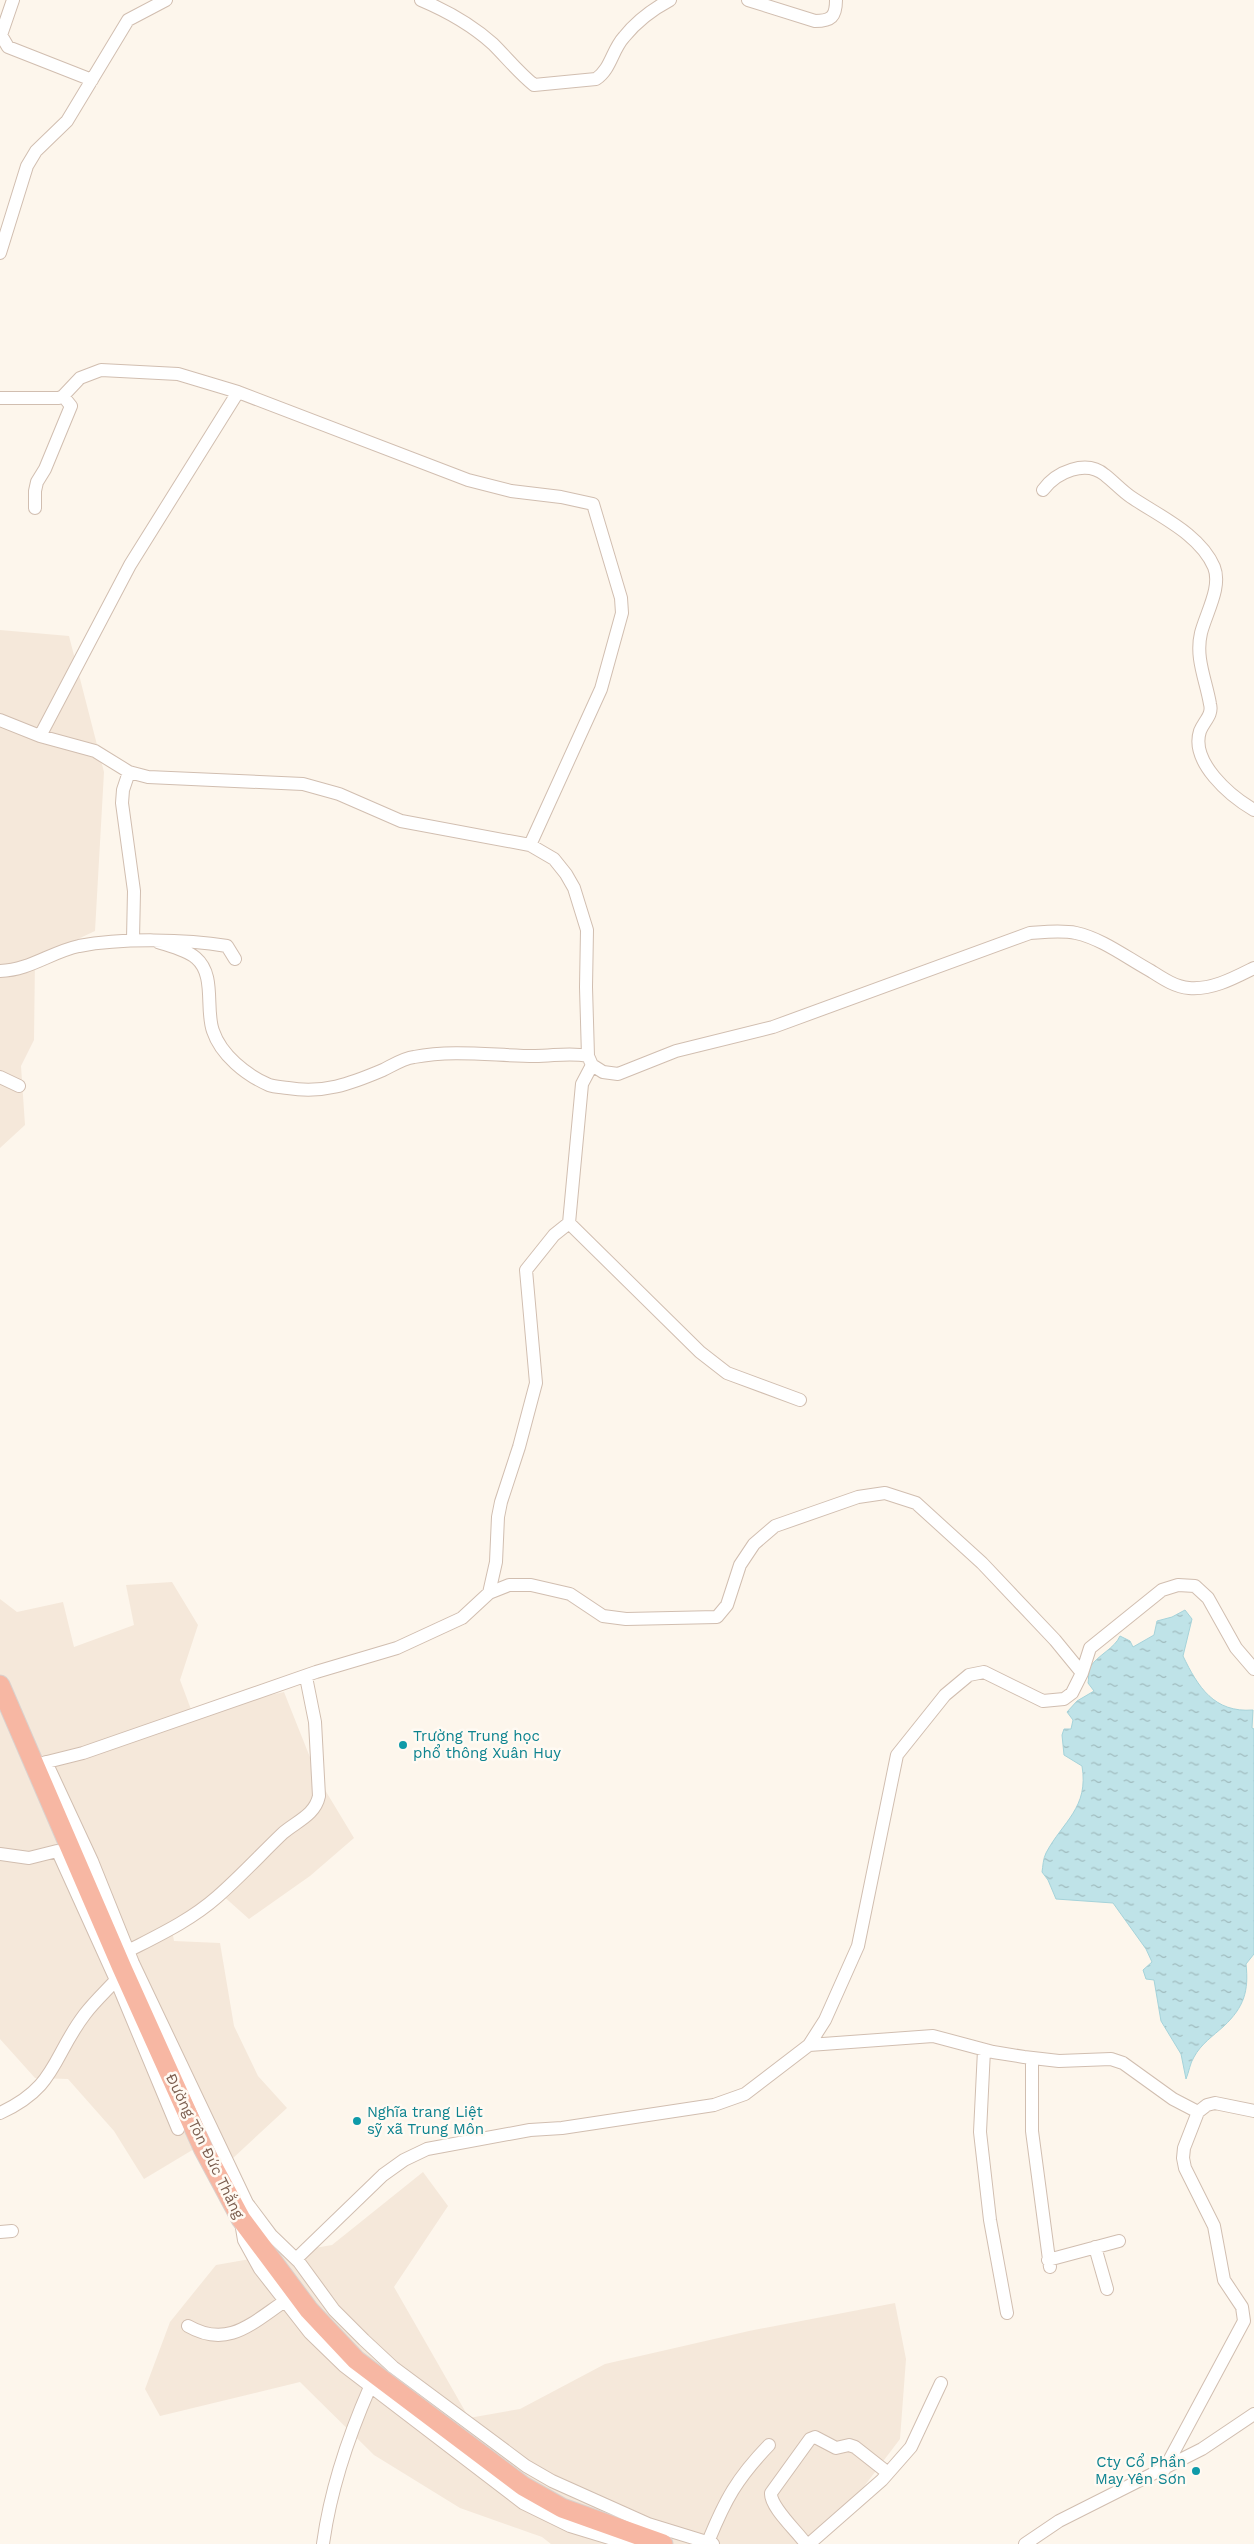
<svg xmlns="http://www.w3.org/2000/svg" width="1254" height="2544" viewBox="0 0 1254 2544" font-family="'Work Sans',sans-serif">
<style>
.residential{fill:#f5e8da}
.water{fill:url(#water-ripples);stroke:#a5d3da}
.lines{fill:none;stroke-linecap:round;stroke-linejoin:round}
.minor-casing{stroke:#d1beb0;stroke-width:14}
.highway-casing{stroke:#dad1cd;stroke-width:21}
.minor{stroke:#fff;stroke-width:12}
.highway{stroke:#f7b7a3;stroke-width:19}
.culture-dot{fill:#0f9aa8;stroke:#fffaf3;stroke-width:2}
.labels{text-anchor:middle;stroke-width:5;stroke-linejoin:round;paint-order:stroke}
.culture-label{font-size:15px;fill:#0d838f;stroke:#fffaf3;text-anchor:start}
.street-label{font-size:15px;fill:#7a5c4d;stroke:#fffaf3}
</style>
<defs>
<pattern id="water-ripples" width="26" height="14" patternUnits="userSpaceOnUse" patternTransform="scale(1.25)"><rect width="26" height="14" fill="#bfe3e8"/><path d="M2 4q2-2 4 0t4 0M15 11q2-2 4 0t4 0" fill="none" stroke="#a0bbbe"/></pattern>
</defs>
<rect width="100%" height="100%" fill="#fdf6ec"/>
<path class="residential" d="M0,630L69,636L104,772L95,931L35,959L34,1040L21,1066L25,1125L0,1148Z
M172,1582L198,1625L180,1680L192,1712L284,1692L319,1780L354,1838L310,1876L249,1919L221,1894L171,1924L174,1941L220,1943L234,2026L258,2076L287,2108L232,2159L199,2146L144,2179L114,2131L68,2079L35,2078L0,2039V1599L17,1612L63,1602L74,1647L134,1625L126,1585Z
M423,2172L448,2206L394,2287L469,2418L520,2409L605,2364L749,2331L895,2303L906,2359L900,2439L850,2505L814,2544H551L542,2537L460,2508L374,2455L300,2382L160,2416L145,2389L170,2322L216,2265L332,2245Z"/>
<path class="water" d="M1185,1610L1192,1619L1183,1656C1198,1687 1214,1713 1253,1710L1252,1728L1254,1729V1954L1246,1964C1249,1991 1244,2007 1224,2026C1213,2036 1201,2044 1194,2057C1190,2063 1189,2072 1186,2079L1181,2054L1161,2021L1154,1980L1146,1979L1143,1970L1152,1962L1146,1949L1113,1903L1056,1899L1048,1880L1042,1872C1043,1866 1043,1859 1046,1853C1063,1821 1089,1808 1082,1766L1064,1755L1062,1735L1064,1729H1071L1073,1720L1067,1712L1077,1701L1094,1691L1088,1683C1089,1679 1088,1671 1090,1667C1098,1655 1115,1648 1120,1636L1130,1641L1133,1647L1154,1635L1157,1621L1172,1617Z"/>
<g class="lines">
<g class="minor-casing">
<path id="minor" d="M13,0L1,35L8,47L92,80
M421,0C447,11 472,25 493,44C507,58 519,73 534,85L596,79C611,69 612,50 624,37C636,22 653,9 670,0
M748,0L815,21C831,21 836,17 836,0
M0,253L27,166L36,151L67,121L128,20L166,0
M0,398H59L63,396L80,378L101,370L178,374L238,392L468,480L511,491L561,497L593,504L621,598L622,613L601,689L530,845
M1043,490C1056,472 1086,459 1105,475C1114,482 1122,491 1131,497C1159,516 1200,534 1214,567C1222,587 1206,613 1201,633C1195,658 1206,680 1210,704C1213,715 1204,721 1200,731C1190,762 1230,796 1254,810
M35,508V491L37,482L45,469L71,406L63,396
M0,720L40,736L95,751L129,772L148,777L303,784L339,794L401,821L530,845L554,859L566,874L574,888L587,930L586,987L588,1056L592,1065L603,1072L618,1074L676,1051L773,1027L1030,933C1045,932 1061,930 1076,933C1103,939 1127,958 1151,971C1162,978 1175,987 1189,988C1212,990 1234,978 1254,968
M40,736L130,565L238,392
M129,772L123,790L122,803L134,891L133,939
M158,942C170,946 187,950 196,958C216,975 205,1009 213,1031C221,1055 246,1075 269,1085C275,1087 282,1087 288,1088C323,1094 350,1084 383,1070C393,1065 404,1058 414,1057C455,1049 495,1056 535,1056C554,1056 570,1052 588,1056
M0,971C30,970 51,952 79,946C121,938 186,939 227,946L235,959
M0,1077L19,1086
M569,1223L700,1352L727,1373L800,1400
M489,1593L509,1585H531L570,1594L603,1616L626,1619L717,1617L727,1605L740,1565L754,1544L775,1526L858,1497L885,1493L916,1503L982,1563L1055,1640L1082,1673
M46,1762L92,1861L133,1963L247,2203L271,2235L299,2262L334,2310L364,2340L393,2367L526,2466L552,2481L648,2524L713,2544
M39,1764L83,1753L316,1672L397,1648L462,1618L489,1593L496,1562L498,1517L501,1502L519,1447L536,1383L526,1270L554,1235L569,1223L582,1084L592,1065
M0,1854L29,1858L57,1851L59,1854L116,1980L178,2129
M128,1951C159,1935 191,1920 217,1897C240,1877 261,1854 283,1833C297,1821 315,1815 319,1796L315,1722L306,1677
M809,2045L933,2036L993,2052L1024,2057L1059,2061L1111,2059L1123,2063L1173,2099L1198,2112
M984,2050L980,2132L990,2220L1007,2313
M1032,2058V2131L1050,2267
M0,2113C57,2087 52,2057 85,2014C94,2002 106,1991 116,1980
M241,2222L244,2240L260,2269L310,2333L344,2366L523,2503L570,2526L629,2544
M0,2232L12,2231
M1095,2247L1107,2289
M296,2259L383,2175L404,2160L427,2149L530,2130L562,2128L714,2105L745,2094L809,2045L825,2020L858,1946L897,1755L945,1695L969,1675L984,1672L1043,1701L1064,1699L1072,1693L1082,1673L1090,1648L1162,1590L1178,1585L1195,1586L1208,1598L1236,1648L1254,1669
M1048,2260L1119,2241
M188,2326C228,2349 252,2323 285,2301
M1164,2470L1244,2321L1242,2307L1224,2280L1214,2226L1185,2168L1183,2158L1184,2148L1198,2112L1207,2105L1215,2103L1254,2111
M708,2542C725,2500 737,2478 769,2445
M323,2544C330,2492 349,2435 370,2387
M806,2544C797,2531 770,2507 771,2493L810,2439L815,2437L836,2448L849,2445L855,2447L888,2473
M809,2544L882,2480L911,2447L941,2383
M1025,2544L1059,2521L1202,2449L1254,2414"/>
</g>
<g class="highway-casing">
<path id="highway" d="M0,1685L122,1968L203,2148L241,2219L309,2310L356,2360L523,2486L562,2508L663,2544"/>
</g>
<use href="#minor" class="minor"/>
<use href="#highway" class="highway"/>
</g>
<g class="culture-dot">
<circle cx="403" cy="1745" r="5"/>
<circle cx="357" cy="2121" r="5"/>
<circle cx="1196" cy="2471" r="5"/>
</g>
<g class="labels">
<g class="culture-label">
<text x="413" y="1741">Trường Trung học<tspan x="413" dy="17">phổ thông Xuân Huy</tspan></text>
<text x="367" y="2117">Nghĩa trang Liệt<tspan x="367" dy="17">sỹ xã Trung Môn</tspan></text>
<text x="1186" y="2467" text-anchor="end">Cty Cổ Phần<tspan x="1186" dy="17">May Yên Sơn</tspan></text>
</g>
<g class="street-label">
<text transform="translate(205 2146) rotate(64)" y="5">Đường Tôn Đức Thắng</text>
</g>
</g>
</svg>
